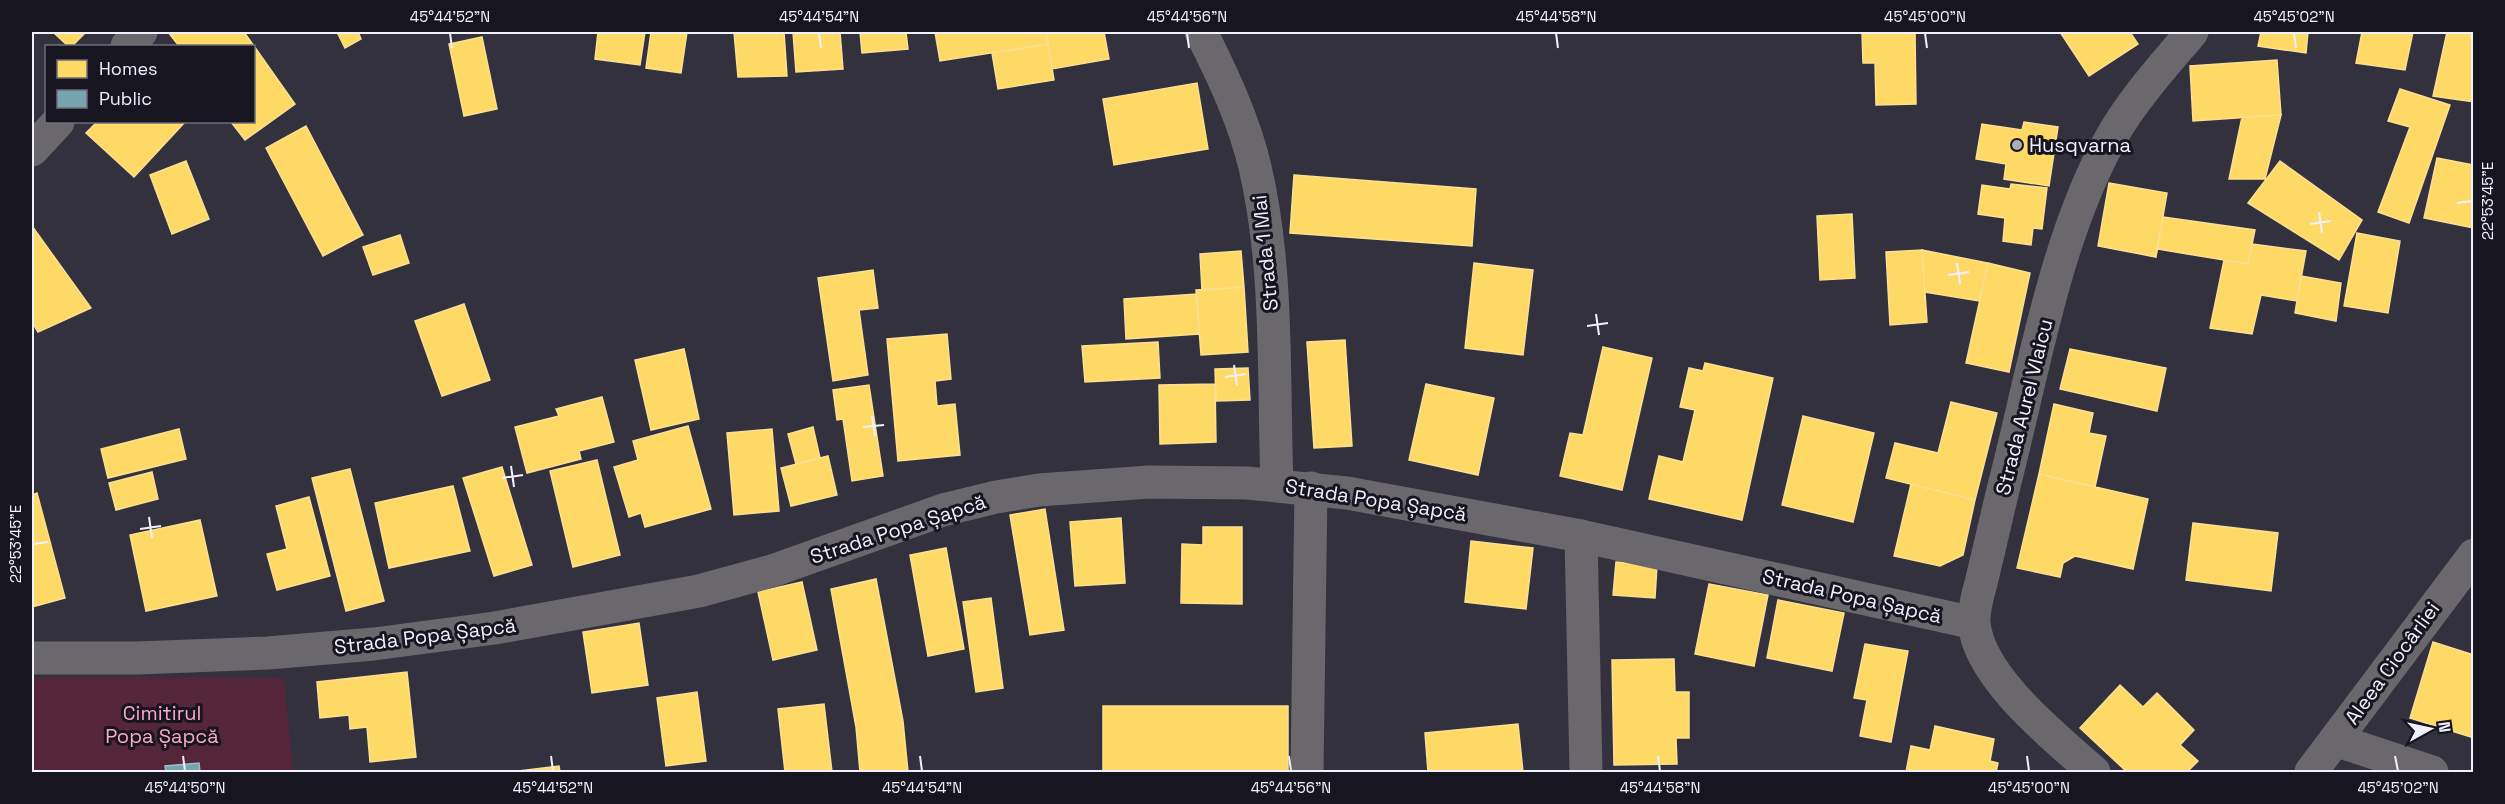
<svg xmlns="http://www.w3.org/2000/svg" width="2505" height="804" viewBox="0 0 2505 804" font-family="'Space Grotesk',sans-serif">
<style>
.green{fill:#55263a}
.homes{fill:#ffd966;stroke:#fbe093;stroke-width:1.5}
.public{fill:#76a5af;stroke:#9bbcc6;stroke-width:1.5}
.lines{fill:none;stroke-linecap:round;stroke-linejoin:round}
.minor{stroke:#6b686d;stroke-width:33}
.tertiary{stroke:#6b686d;stroke-width:33}
.ticks{fill:none;stroke:#f1f1fd;stroke-width:2}
.poi-dot{fill:#aeaeba;stroke:#161520;stroke-width:2}
.labels{text-anchor:middle;stroke-width:6;stroke-linejoin:round;paint-order:stroke}
.poi-label{font-size:20px;fill:#f1f1fd;stroke:#161520;text-anchor:start}
.street-label{font-size:20px;fill:#f1f1fd;stroke:#161520}
.park-label{font-size:20px;fill:#fda8c6;stroke:#161520}
.neatline{fill:none;stroke:#f1f1fd;stroke-width:2}
.ticks-label{font-size:15px;text-anchor:middle;fill:#f1f1fd}
</style>
<rect width="100%" height="100%" fill="#32313d"/>
<path class="green" d="M90,677L284,678L293,772H32V678Z"/>
<path class="homes" d="M53,32H86L72,46H68Z
M168,32H244L295,104L245,140L231,122H254V46H179Z
M337,32H358L361,39L345,48Z
M598,32H645L640,65L595,59Z
M651,32H687L681,73L646,68Z
M734,32H784L787,76L738,77Z
M793,32H840L843,69L796,72Z
M860,32H906L908,49L862,53Z
M935,32H1046L1048,44L940,61Z
M1046,32H1104L1109,59L1052,69Z
M1862,32H1915L1916,104L1876,105L1875,63H1863Z
M2060,32H2130L2138,44L2089,76Z
M2261,32H2308L2306,53L2258,46Z
M2362,32H2413L2405,70L2356,63Z
M2447,32H2474V102L2433,96Z
M482,37L497,109L464,116L449,44Z
M1048,44L1054,80L998,89L992,53Z
M2277,60L2281,115L2193,121L2190,66Z
M1197,83L1208,149L1114,165L1103,99Z
M2400,89L2450,105L2409,223L2378,212L2410,127L2388,121Z
M2281,115L2265,179H2229L2242,117Z
M97,122H185L134,177L86,133Z
M2024,122L2058,127L2049,186L2004,179L2006,164L1976,159L1982,124L2022,130Z
M306,126L363,235L323,256L266,148Z
M2437,158L2474,165V228L2424,218Z
M186,161L209,219L172,234L150,175Z
M2280,161L2362,220L2339,260L2248,203Z
M1294,175L1476,189L1472,246L1290,233Z
M2109,183L2167,193L2156,257L2098,246Z
M2011,184L2047,188L2042,229L2033,228L2031,245L2003,241L2005,218L1978,214L1982,185L2010,189Z
M1852,214L1855,278L1820,280L1817,216Z
M2163,217L2255,230L2248,264L2157,249Z
M32,226L91,308L38,332L32,322Z
M2357,233L2400,241L2388,313L2344,306Z
M400,235L409,263L373,275L363,247Z
M2252,244L2306,251L2297,301L2261,295L2252,334L2210,328L2224,260L2248,264Z
M1922,250L1927,322L1890,325L1886,252Z
M1922,250L1988,263L1979,301L1925,292Z
M1241,251L1244,287L1202,290L1200,254Z
M1474,263L1533,270L1523,355L1465,348Z
M1988,263L2030,273L2009,372L1966,363Z
M873,270L878,308L859,310L868,375L833,381L818,278Z
M2301,276L2341,283L2336,321L2295,313Z
M1244,287L1248,352L1201,355L1196,290Z
M1197,294L1199,334L1126,339L1124,299Z
M464,304L490,380L442,396L415,321Z
M947,334L951,379L935,381L937,406L955,404L960,455L898,461L887,339Z
M1345,340L1352,446L1314,448L1307,342Z
M1158,342L1160,378L1085,382L1082,346Z
M1603,347L1652,358L1622,490L1560,476L1570,433L1583,435Z
M684,349L699,419L651,430L635,360Z
M2070,349L2166,368L2157,411L2060,389Z
M1705,363L1773,378L1742,520L1649,499L1659,456L1683,462L1695,410L1680,407L1689,368L1703,371Z
M1248,368L1250,400L1216,401L1215,369Z
M1215,384L1216,442L1160,444L1159,385Z
M1426,384L1494,398L1478,475L1409,460Z
M869,385L883,476L852,481L843,419L837,420L833,390Z
M602,397L614,442L579,451L581,459L527,473L515,427L559,416L556,409Z
M1951,402L1997,413L1975,500L1886,478L1895,443L1938,453Z
M2054,404L2093,413L2089,433L2106,436L2095,487L2039,474Z
M1803,416L1874,433L1853,522L1782,505Z
M688,426L711,509L645,527L641,513L629,517L614,467L638,460L633,441Z
M813,427L820,458L796,464L788,434Z
M179,429L186,459L108,478L101,449Z
M772,429L779,511L734,515L727,433Z
M828,456L837,495L791,506L781,468Z
M597,460L620,555L573,567L550,471Z
M502,467L532,565L494,576L463,478Z
M350,469L384,601L346,611L312,478Z
M152,472L158,499L116,510L109,483Z
M2039,474L2148,499L2133,569L2075,556L2063,563L2060,577L2017,568Z
M1911,484L1975,500L1963,555L1940,566L1894,556Z
M453,486L470,551L389,568L375,503Z
M37,493L65,598L32,607V495Z
M309,497L330,576L277,590L267,554L287,549L276,506Z
M1045,509L1064,630L1030,635L1010,515Z
M1121,518L1125,583L1075,586L1070,522Z
M200,520L217,596L146,611L130,535Z
M2193,523L2278,533L2271,591L2186,580Z
M1203,527H1242V604L1181,603L1182,544L1203,545Z
M1471,541L1533,548L1526,609L1465,602Z
M946,548L964,649L928,656L910,555Z
M1616,562L1657,565L1655,598L1613,595Z
M876,579L903,721L908,772H860L856,727L831,589Z
M802,582L817,650L773,660L758,592Z
M1709,584L1768,595L1754,666L1695,654Z
M991,598L1003,688L976,692L963,602Z
M1778,600L1844,613L1832,671L1767,658Z
M639,623L648,685L592,693L583,632Z
M2433,642L2474,655V738L2410,718Z
M1865,644L1908,651L1891,742L1860,736L1867,700L1854,698Z
M1674,659L1675,692H1689V738H1676L1677,764L1614,765L1612,660Z
M407,672L416,757L370,762L367,727L350,729L349,715L320,718L317,682Z
M2120,685L2143,707L2157,693L2194,730L2180,745L2198,761L2187,772H2127L2080,728Z
M697,692L706,761L666,766L657,698Z
M824,704L832,772H785L778,709Z
M1103,706H1288V772H1103Z
M1518,724L1523,772H1428L1425,733Z
M1935,726L1994,739L1990,761L1998,763L1996,772H1906L1911,746L1930,750Z
M559,766L560,772H510Z"/>
<path class="public" d="M199,763L200,772H166L165,766Z"/>
<g class="lines">
<path class="minor" d="M1201,32C1222,74 1244,120 1255,167C1279,270 1273,379 1277,484
M1581,536L1586,772
M2335,740L2432,772
M1307,772L1311,488
M2311,772L2474,555"/>
<path class="tertiary" d="M127,46L141,32
M32,150L58,122
M32,658H137L268,653L374,644L495,628L699,591L772,571L943,510L996,497L1039,490L1149,482L1247,483L1347,493L1581,536L1974,623
M2094,772C2056,738 1979,678 1974,623C1973,609 1979,592 1982,579C1990,546 1997,514 2005,482C2034,369 2055,238 2112,136C2134,98 2164,65 2192,32"/>
</g>
<path class="ticks" d="M450,33L452,48M819,33L821,48M1187,33L1189,48M1556,33L1558,48M1925,33L1927,48M2294,33L2296,48M2457,203L2472,201M2319,212L2322,233M2310,224L2331,221M1957,263L1960,284M1948,275L1969,272M1596,314L1599,335M1587,326L1608,323M1234,365L1237,386M1225,377L1246,374M872,416L875,436M863,427L884,425M511,466L514,487M502,478L523,475M149,517L152,538M140,529L161,526M33,544L48,542M183,756L185,771M551,756L553,771M920,756L922,771M1289,756L1291,771M1658,756L1660,771M2027,756L2029,771M2395,756L2398,771"/>
<circle class="poi-dot" cx="2017" cy="145" r="6"/>
<g class="labels">
<g class="poi-label">
<text x="2029" y="152">Husqvarna</text>
</g>
<g class="street-label">
<text transform="translate(1265 253) rotate(-96)" y="7">Strada 1 Mai</text>
<text transform="translate(2024 407) rotate(-76)" y="7">Strada Aurel Vlaicu</text>
<text transform="translate(1376 500) rotate(9)" y="7">Strada Popa Șapcă</text>
<text transform="translate(898 529) rotate(-18)" y="7">Strada Popa Șapcă</text>
<text transform="translate(1852 596) rotate(13)" y="7">Strada Popa Șapcă</text>
<text transform="translate(425 636) rotate(-7)" y="7">Strada Popa Șapcă</text>
<text transform="translate(2392 663) rotate(-54)" y="7">Aleea Ciocârliei</text>
</g>
<g class="park-label">
<text x="162" y="720">Cimitirul<tspan x="162" dy="23">Popa Șapcă</tspan></text>
</g>
</g>
<rect width="2505" height="804" fill="none" stroke="#161520" stroke-width="66"/>
<rect x="45" y="45" width="210" height="78" fill="#161520" stroke="#6e6d78" stroke-width="1.5"/>
<rect x="57" y="60" width="30" height="18" fill="#ffd966" stroke="#6e6d78" stroke-width="1.5"/>
<text x="99" y="75" font-size="18" fill="#f1f1fd">Homes</text>
<rect x="57" y="90" width="30" height="18" fill="#76a5af" stroke="#6e6d78" stroke-width="1.5"/>
<text x="99" y="105" font-size="18" fill="#f1f1fd">Public</text>
<g transform="translate(2430 729) rotate(82)" stroke="#161520" stroke-width="4.5" paint-order="stroke">
<path d="M0-4.5L10 22L0 15L-10 22Z" fill="#f1f1fd"/>
<text y="-9" font-size="16" font-weight="bold" text-anchor="middle" fill="#f1f1fd">N</text>
</g>
<rect x="33" y="33" width="2439" height="738" class="neatline"/>
<g class="ticks-label">
<text x="450" y="22">45°44'52"N</text>
<text x="819" y="22">45°44'54"N</text>
<text x="1187" y="22">45°44'56"N</text>
<text x="1556" y="22">45°44'58"N</text>
<text x="1925" y="22">45°45'00"N</text>
<text x="2294" y="22">45°45'02"N</text>
<text transform="translate(2488 201) rotate(-90)" y="5">22°53'45"E</text>
<text transform="translate(16 544) rotate(-90)" y="5">22°53'45"E</text>
<text x="185" y="793">45°44'50"N</text>
<text x="553" y="793">45°44'52"N</text>
<text x="922" y="793">45°44'54"N</text>
<text x="1291" y="793">45°44'56"N</text>
<text x="1660" y="793">45°44'58"N</text>
<text x="2029" y="793">45°45'00"N</text>
<text x="2398" y="793">45°45'02"N</text>
</g>
</svg>
